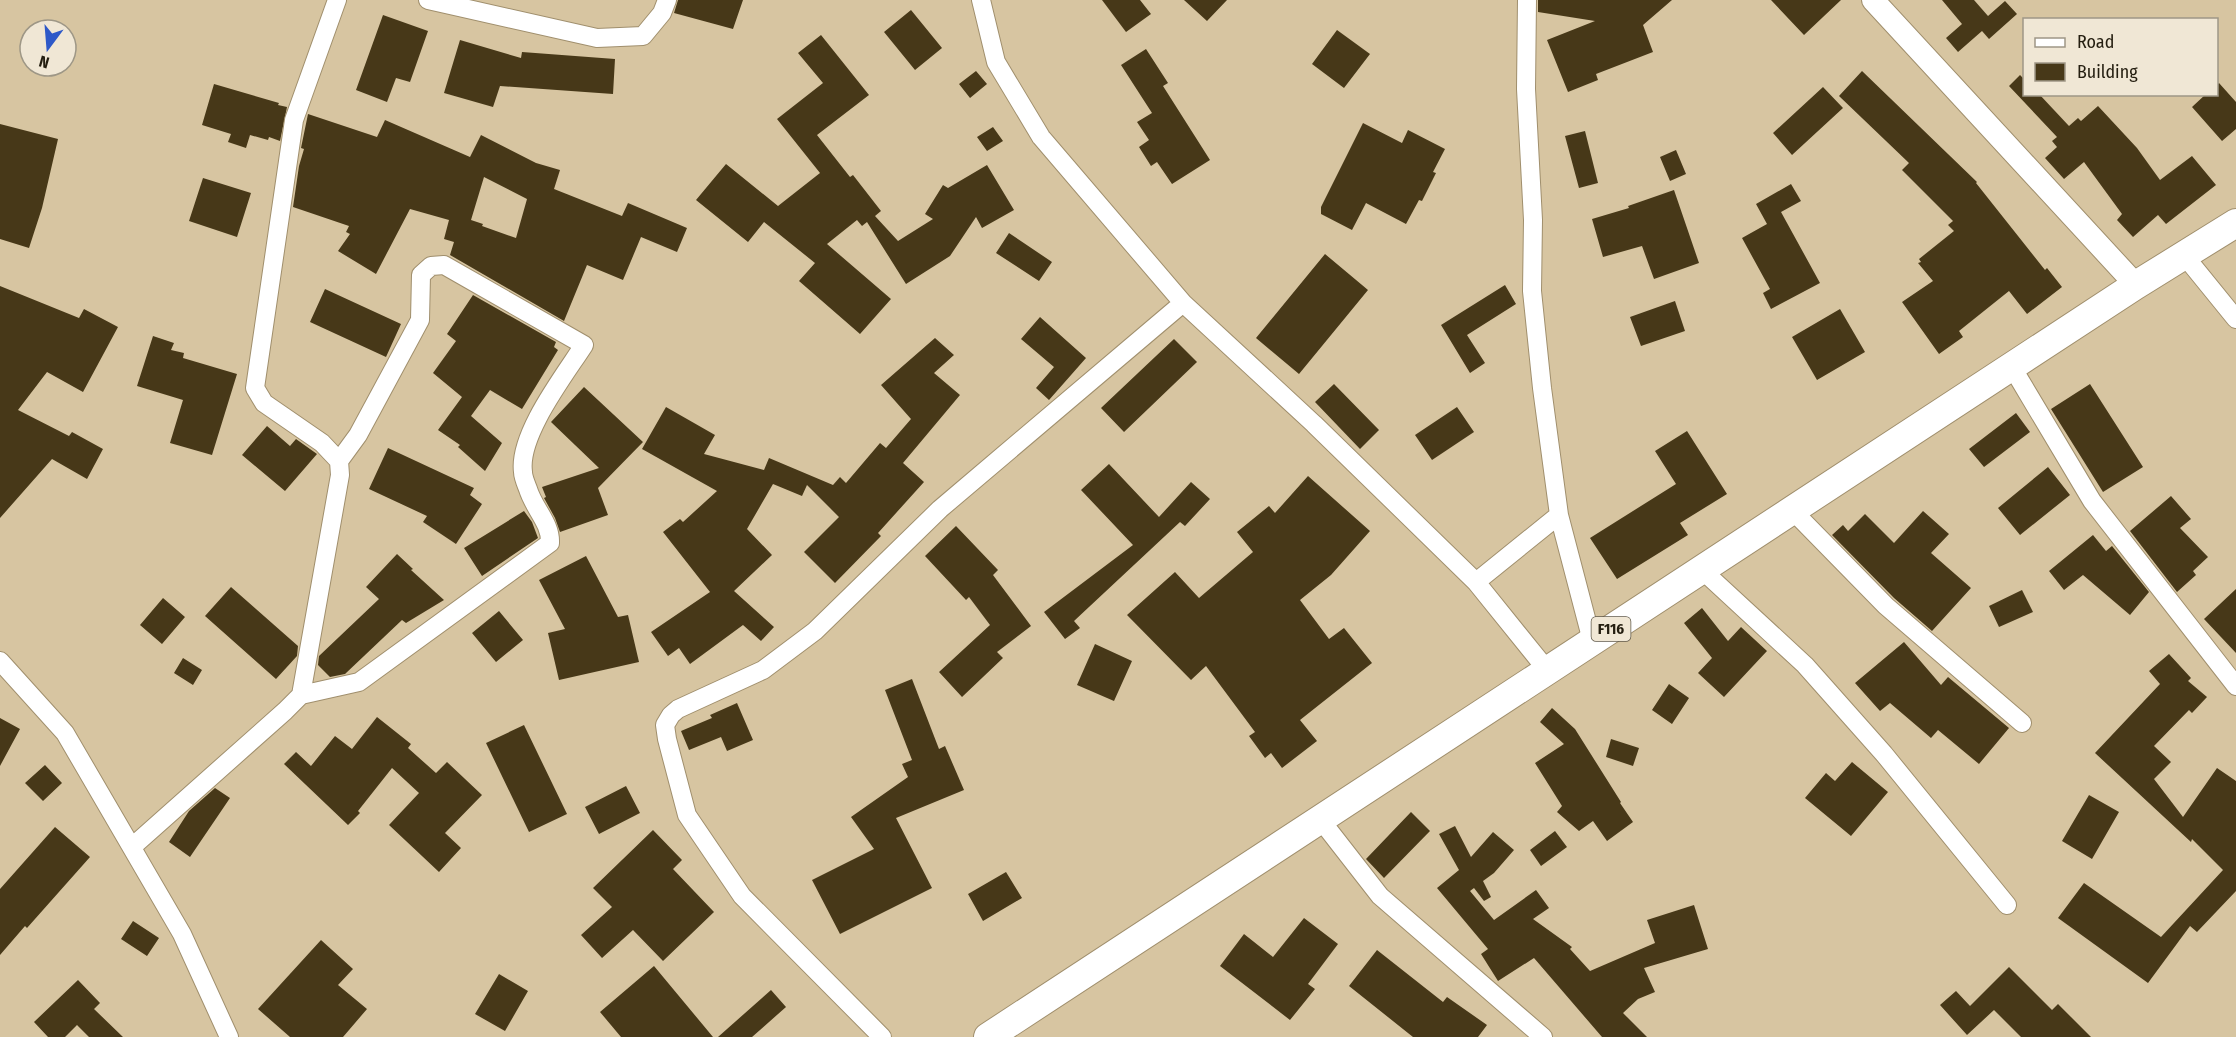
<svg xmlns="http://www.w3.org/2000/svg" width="2236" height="1037" viewBox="0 0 2236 1037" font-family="'Fira Sans Condensed',sans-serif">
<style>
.building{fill:#473818;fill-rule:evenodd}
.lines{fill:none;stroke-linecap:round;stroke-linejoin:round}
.minor-casing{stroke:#a08f6d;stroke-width:20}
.tertiary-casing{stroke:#a08f6d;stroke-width:24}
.primary-casing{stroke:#a08f6d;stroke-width:30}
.minor{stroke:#fff;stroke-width:18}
.tertiary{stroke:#fff;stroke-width:22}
.primary{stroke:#fff;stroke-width:28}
.labels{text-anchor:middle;stroke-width:6;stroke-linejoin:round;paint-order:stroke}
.shield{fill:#f0e7d5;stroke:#615a4b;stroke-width:1.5}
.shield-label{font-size:15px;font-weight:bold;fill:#241e10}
</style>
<rect width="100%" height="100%" fill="#d7c5a1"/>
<path class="building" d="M678,0H743L733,29L674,13Z
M1102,0H1140L1151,14L1126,32Z
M1184,0H1227L1207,21Z
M1538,0H1672L1643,25L1653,52L1596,74L1598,80L1568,92L1547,40L1595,21L1538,12Z
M1771,0H1841L1804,35Z
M1942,0H1974L1988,16L2005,1L2017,14L1989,39L1982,31L1958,52L1946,38L1962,24Z
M911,10L942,48L915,70L884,32Z
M383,15L428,31L410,82L396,78L387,102L356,90Z
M1337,30L1370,54L1344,88L1312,64Z
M821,35L869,95L817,135L850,177L853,175L881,211L875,216L898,241L933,219L925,214L943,185L948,188L987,165L1014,210L982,228L976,217L950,256L906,284L867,222L862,226L857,220L827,244L891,299L860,334L799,281L815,263L764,222L748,242L696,200L726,164L778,206L820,173L777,119L823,83L798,53Z
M460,40L521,58L522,52L615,59L613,94L500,86L493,107L444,93Z
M1146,49L1168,83L1163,86L1210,160L1172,184L1157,162L1151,166L1139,147L1149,140L1137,122L1152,113L1121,65Z
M976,71L987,84L970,98L959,84Z
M1862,71L1977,182L1976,183L2045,270L2047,268L2062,287L2027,314L2009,291L1959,331L1963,337L1939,354L1902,302L1933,281L1918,263L1921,262L1919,259L1954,231L1948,225L1953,221L1902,170L1909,163L1839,96Z
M2020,75L2025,80V94H2039L2069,126L2078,118L2081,121L2098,106L2137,148L2160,180L2192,156L2216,185L2166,224L2158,215L2133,237L2117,220L2122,214L2084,162L2064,179L2045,158L2057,147L2052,141L2057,137L2009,86Z
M2219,83L2236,102V129L2222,141L2192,107L2206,94H2217V85Z
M214,84L279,103L278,105L287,107L280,141L269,137L268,140L250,135L246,148L228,142L231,134L202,125Z
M1823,87L1843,108L1792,155L1773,133Z
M308,114L377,137L385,120L470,157L481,135L536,163L560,170L554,189L622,216L628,203L687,228L677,252L641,237L623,280L587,265L564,321L450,255L454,242L444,239L449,220L410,209L376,274L338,251L350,234L346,232L349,226L293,207L299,166L304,149L301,148ZM484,177L527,199L516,238L482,226L483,224L471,220Z
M1363,123L1402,143L1408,130L1445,149L1433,172L1436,173L1422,201L1419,200L1406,224L1366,203L1352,230L1321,214V207Z
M0,124L58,139L42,208L29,248L0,239Z
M993,127L1003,141L987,151L977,137Z
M1585,131L1598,183L1579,188L1565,136Z
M1676,150L1686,174L1670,181L1660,157Z
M203,178L251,193L237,237L189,221Z
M1791,184L1801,201L1781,212L1820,283L1771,309L1763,293L1770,289L1742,238L1767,224L1756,204Z
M1674,190L1699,263L1654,279L1642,246L1603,257L1592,219L1629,208L1628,206Z
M1009,233L1052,262L1039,281L996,253Z
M1325,254L1368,290L1299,374L1256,338Z
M1505,285L1516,304L1467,335L1485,363L1470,373L1441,325Z
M0,286L79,318L84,309L118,327L83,392L47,372L18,410L69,436L72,432L103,449L87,479L52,459L0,518Z
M325,289L401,324L386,357L310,322Z
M473,295L556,342L554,347L558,350L522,409L490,390L471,416L502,443L485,471L458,447L460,445L438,430L462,397L433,373L456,341L447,334Z
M1675,301L1685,331L1641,346L1630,317Z
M1840,309L1865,352L1817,380L1792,337Z
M1040,317L1086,358L1049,400L1036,388L1054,367L1021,339Z
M153,336L174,343L171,350L184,353L183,358L237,374L212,455L170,443L183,400L137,386Z
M935,338L954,355L934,373L960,395L903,463L924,482L878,533L881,536L835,583L804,552L839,517L807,485L802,496L773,484L747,529L772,555L734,591L774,627L761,641L743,625L690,664L679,648L668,656L651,632L710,592L663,532L680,519L683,522L717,491L642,449L666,407L715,435L704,454L764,470L769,458L833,485L840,477L846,483L880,443L886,448L911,419L881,385Z
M1174,339L1197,362L1124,432L1101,408Z
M1334,384L1379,430L1360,449L1315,402Z
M2090,384L2143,467L2103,492L2051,409Z
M584,387L643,442L598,488L608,515L560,532L555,518L544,498L546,497L542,487L599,468L551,422Z
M1457,407L1474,432L1432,460L1415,435Z
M2016,413L2030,432L1984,467L1969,449Z
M267,426L290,446L296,439L317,454L285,491L242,455Z
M1687,431L1727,494L1680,523L1688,535L1617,579L1590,538L1676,484L1655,451Z
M388,448L474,488L470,495L482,504L456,544L423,522L427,516L369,489Z
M1109,464L1159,517L1191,482L1210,499L1185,526L1180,522L1074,621L1080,628L1065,639L1044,612L1133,545L1081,490Z
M2048,467L2070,495L2020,535L1998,508Z
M1308,476L1370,531L1331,575L1300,600L1329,639L1344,628L1372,663L1300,720L1317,741L1282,768L1271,753L1265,758L1249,736L1255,732L1206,666L1191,680L1127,615L1175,572L1199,598L1253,552L1237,532L1269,506L1275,513Z
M2171,496L2191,519L2180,528L2208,557L2193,571L2196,575L2177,592L2130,531Z
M524,511L532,522L538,538L482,576L464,548Z
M1923,511L1949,534L1931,553L1971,588L1932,631L1894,598L1832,535L1843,525L1848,531L1865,514L1894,543Z
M956,526L998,570L993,575L1031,626L997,652L1003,658L962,697L939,672L990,625L969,597L966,600L925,556Z
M2093,535L2106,551L2112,546L2149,592L2130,615L2083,575L2064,590L2049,571Z
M397,554L413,569L411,570L444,600L406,623L402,620L345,674L330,677L318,665L319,656L379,599L366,587Z
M586,556L618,617L628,615L639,662L559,680L548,633L565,629L539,580Z
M231,587L298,646L297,656L276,679L205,616Z
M2236,589V653L2204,619Z
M2022,590L2033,612L1999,627L1989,606Z
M163,598L185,617L162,644L140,625Z
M1702,608L1728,641L1741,627L1767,651L1724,697L1698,673L1712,658L1684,623Z
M499,611L523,640L496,662L472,633Z
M1904,642L1941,685L1948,677L2009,728L1979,764L1938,730L1931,738L1890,703L1880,711L1855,683Z
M1095,644L1132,661L1114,701L1077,685Z
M2169,654L2191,678L2188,681L2207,697L2192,713L2189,710L2154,746L2171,762L2154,779L2183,817L2217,768L2236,781V891L2197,932L2190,926L2148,983L2058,918L2084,883L2161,937L2223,870L2192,839L2191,842L2095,753L2160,684L2149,671Z
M183,658L202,670L193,685L174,673Z
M912,679L939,749L945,746L964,790L896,818L932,888L840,934L812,880L874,849L851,817L908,777L902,764L912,760L885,690Z
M1669,684L1689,698L1672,724L1652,710Z
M737,703L753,740L727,751L721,737L689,750L681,731L712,718L710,715Z
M1552,708L1575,729L1621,802L1620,803L1633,822L1607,841L1593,821L1579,831L1557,812L1562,806L1535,763L1564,744L1540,722Z
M377,717L411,744L408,748L436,773L447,762L482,795L445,833L461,848L439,872L389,825L419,793L392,768L358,811L360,813L348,825L284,764L296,752L311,766L335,736L352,749Z
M0,718L20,729L0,766Z
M524,725L567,814L529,832L486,743Z
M1611,739L1639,748L1633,766L1606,757Z
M1852,762L1888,792L1851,836L1805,798L1826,773L1835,781Z
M45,765L62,783L43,801L25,783Z
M626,786L640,813L599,834L585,807Z
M215,788L230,798L190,857L169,842L189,811Z
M2089,795L2119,812L2092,859L2062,841Z
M1411,812L1430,831L1384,878L1366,859Z
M1455,826L1471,857L1493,832L1514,850L1494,873L1483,881L1491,897L1484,901L1474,888L1470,891L1494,920L1536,890L1549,908L1533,919L1572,947L1570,949L1590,971L1655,943L1647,920L1694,905L1708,949L1644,968L1655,992L1638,999L1623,1013L1647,1037H1602L1534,958L1498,981L1481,954L1488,949L1437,888L1459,870L1439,834Z
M55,827L90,857L27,928L25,926L0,955V889Z
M653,830L682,860L673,869L714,912L663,961L633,930L602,958L581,935L612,907L593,888Z
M1555,831L1567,847L1541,866L1530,850Z
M1006,872L1022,898L983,921L968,894Z
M1304,918L1338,944L1308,984L1315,989L1290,1020L1220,966L1244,934L1273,957Z
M133,921L159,938L147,956L121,939Z
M321,940L353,969L338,985L367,1009L343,1037H290L258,1009Z
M1377,950L1443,1002L1447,997L1487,1025L1478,1037H1413L1349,986Z
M654,966L713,1037H621L600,1012Z
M2009,967L2052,1010L2058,1004L2091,1037H2021L1994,1010L1967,1035L1940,1005L1956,991L1970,1006Z
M499,974L528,991L505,1031L475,1014Z
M78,980L100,1003L94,1009L123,1037H89L77,1025L65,1037H48L34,1022Z
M771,990L786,1007L752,1037H718Z"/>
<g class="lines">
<g class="minor-casing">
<path id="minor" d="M428,0L597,38L643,36L662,13L667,0
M981,0L996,62L1041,137L1183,303L1314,424L1476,582L1547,670
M1527,0L1526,89L1533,220L1532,291L1542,388L1559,515L1592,641
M2184,255L2236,319
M2012,367L2092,501L2236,686
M1792,510L1886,606L2022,723
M1701,569L1805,665L1884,754L2007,905
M1476,582L1559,515
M0,661L65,733L182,934L229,1037
M301,695L359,682L550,543C551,523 534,509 528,489C526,484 523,477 523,472C518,435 564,376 584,345L444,265L431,266L421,275L420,320L358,435L339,461
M1320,819L1380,896L1543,1037
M132,847L285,711L301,695L340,475L339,461L322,443L264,403L255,388L294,120L337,0
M882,1037L742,896L687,815L667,739L665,725L671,715L678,709L763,670L815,631L940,509L1183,303"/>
</g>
<g class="tertiary-casing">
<path id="tertiary" d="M1873,0L2136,285"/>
</g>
<g class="primary-casing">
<path id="primary" d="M988,1037L2136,285L2236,223"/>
</g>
<use href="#minor" class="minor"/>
<use href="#tertiary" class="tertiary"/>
<use href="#primary" class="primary"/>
</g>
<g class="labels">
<rect class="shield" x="1591.5" y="617" width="39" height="24" rx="4.5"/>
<g class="shield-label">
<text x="1611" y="634">F116</text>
</g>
</g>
<rect x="2023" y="18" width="195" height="78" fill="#f0e7d5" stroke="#9e9786" stroke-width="1.5"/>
<rect x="2035" y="38" width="30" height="9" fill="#ffffff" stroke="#9e9786" stroke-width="1.5"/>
<text x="2077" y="48" font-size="18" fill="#241e10">Road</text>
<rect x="2035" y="63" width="30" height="18" fill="#473818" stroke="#9e9786" stroke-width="1.5"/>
<text x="2077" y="78" font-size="18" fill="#241e10">Building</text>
<g transform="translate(48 48) rotate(196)"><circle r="28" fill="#f0e7d5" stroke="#9e9786" stroke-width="1.5"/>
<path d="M0-4.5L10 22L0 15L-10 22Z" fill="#2e59c8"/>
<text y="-9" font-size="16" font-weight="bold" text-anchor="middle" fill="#241e10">N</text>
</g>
</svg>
